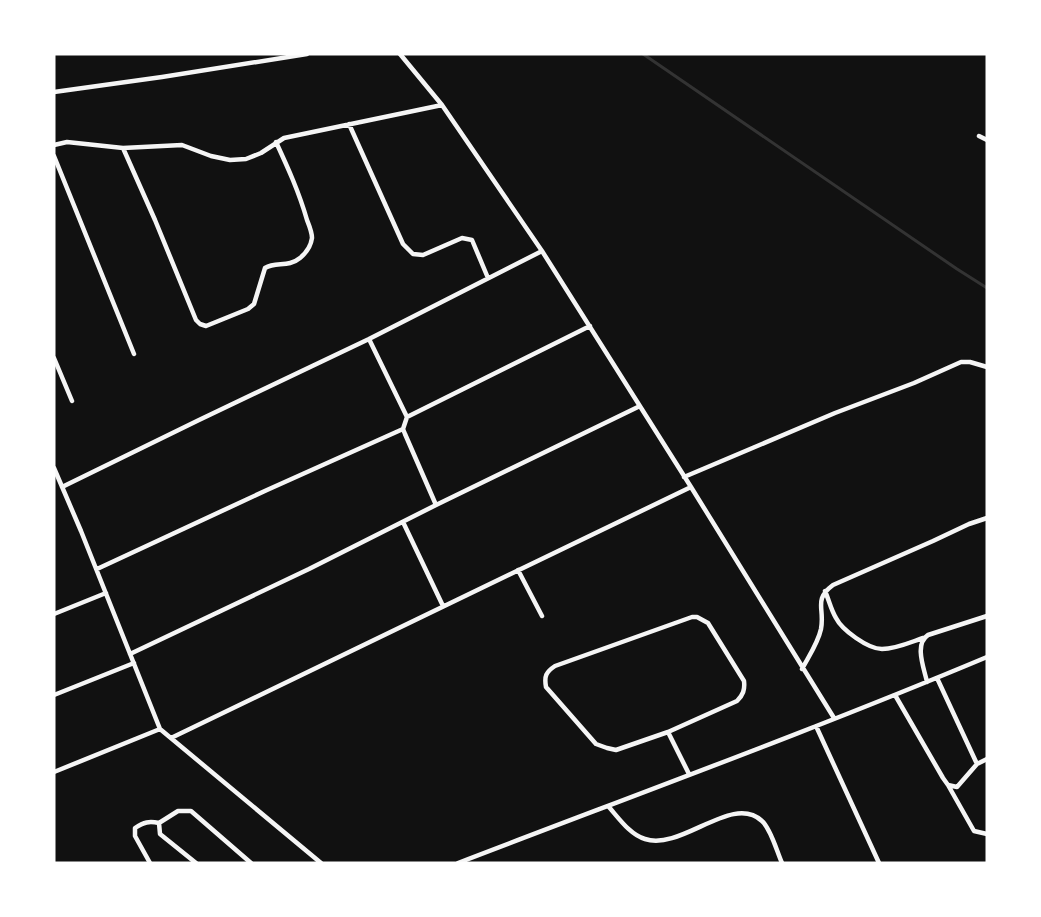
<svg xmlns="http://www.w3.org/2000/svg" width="1041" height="917" viewBox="0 0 1041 917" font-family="'Exo 2',sans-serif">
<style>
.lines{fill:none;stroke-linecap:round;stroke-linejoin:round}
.stream{stroke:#333;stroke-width:3}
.minor{stroke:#f5f5f5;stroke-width:4.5}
</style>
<rect width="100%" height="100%" fill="#111"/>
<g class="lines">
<path class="stream" d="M643,54L957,269L987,288"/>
<path class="minor" d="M400,54L442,105L542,251L691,487L834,718
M54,92L162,77L307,54
M349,124L403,244L413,254L423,255L462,238L472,240L488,278
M979,136L987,140
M54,145L67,142L123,148L182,145L211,156L230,160L246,159L261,153L284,138L442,105
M123,148L155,220L196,320L200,324L206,326L248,309L254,304L265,268C276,261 288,268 300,258C306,253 311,245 312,238C312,232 309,225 307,220C299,192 288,168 276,142
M54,156L134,354
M369,339L407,417L590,326
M54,358L72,401
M407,417L403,429L405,434L436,505
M54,468L81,531L160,729L54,772
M684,477L835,413L914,383L961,362H970L987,367
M62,487L199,420L369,339L542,251
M403,522L443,606
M97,569L267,490L403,429
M518,570L542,616
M825,591C829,600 831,610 836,618C842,630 868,649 882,649C896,649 911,642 923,638
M54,614L106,593
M692,617H697L708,623L744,681C745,690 743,695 737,701L668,732L616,750L607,748L596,744L546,687C544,676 546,672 555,666Z
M130,654L309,569L436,505L640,406
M802,669C809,656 818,643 821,629C825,608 813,600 833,585L933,541L969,524L987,518
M937,678L977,764L987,759
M927,682C924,668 914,644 928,635L987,616
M54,695L134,663
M895,695L943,778L948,785L957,787L977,764
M816,726L879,863
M160,729L321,863
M668,732L689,774
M171,738L691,487
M948,785L974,831L987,834
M608,806C618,817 630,835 645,839C682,851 732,793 762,821C771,829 777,852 782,863
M150,863L135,836V828C144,822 149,821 159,823
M196,863L160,834L159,823L178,811H191L251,863
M458,863C635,795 813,730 987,657"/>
</g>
<rect width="1041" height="917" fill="none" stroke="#ffffff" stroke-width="111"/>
</svg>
